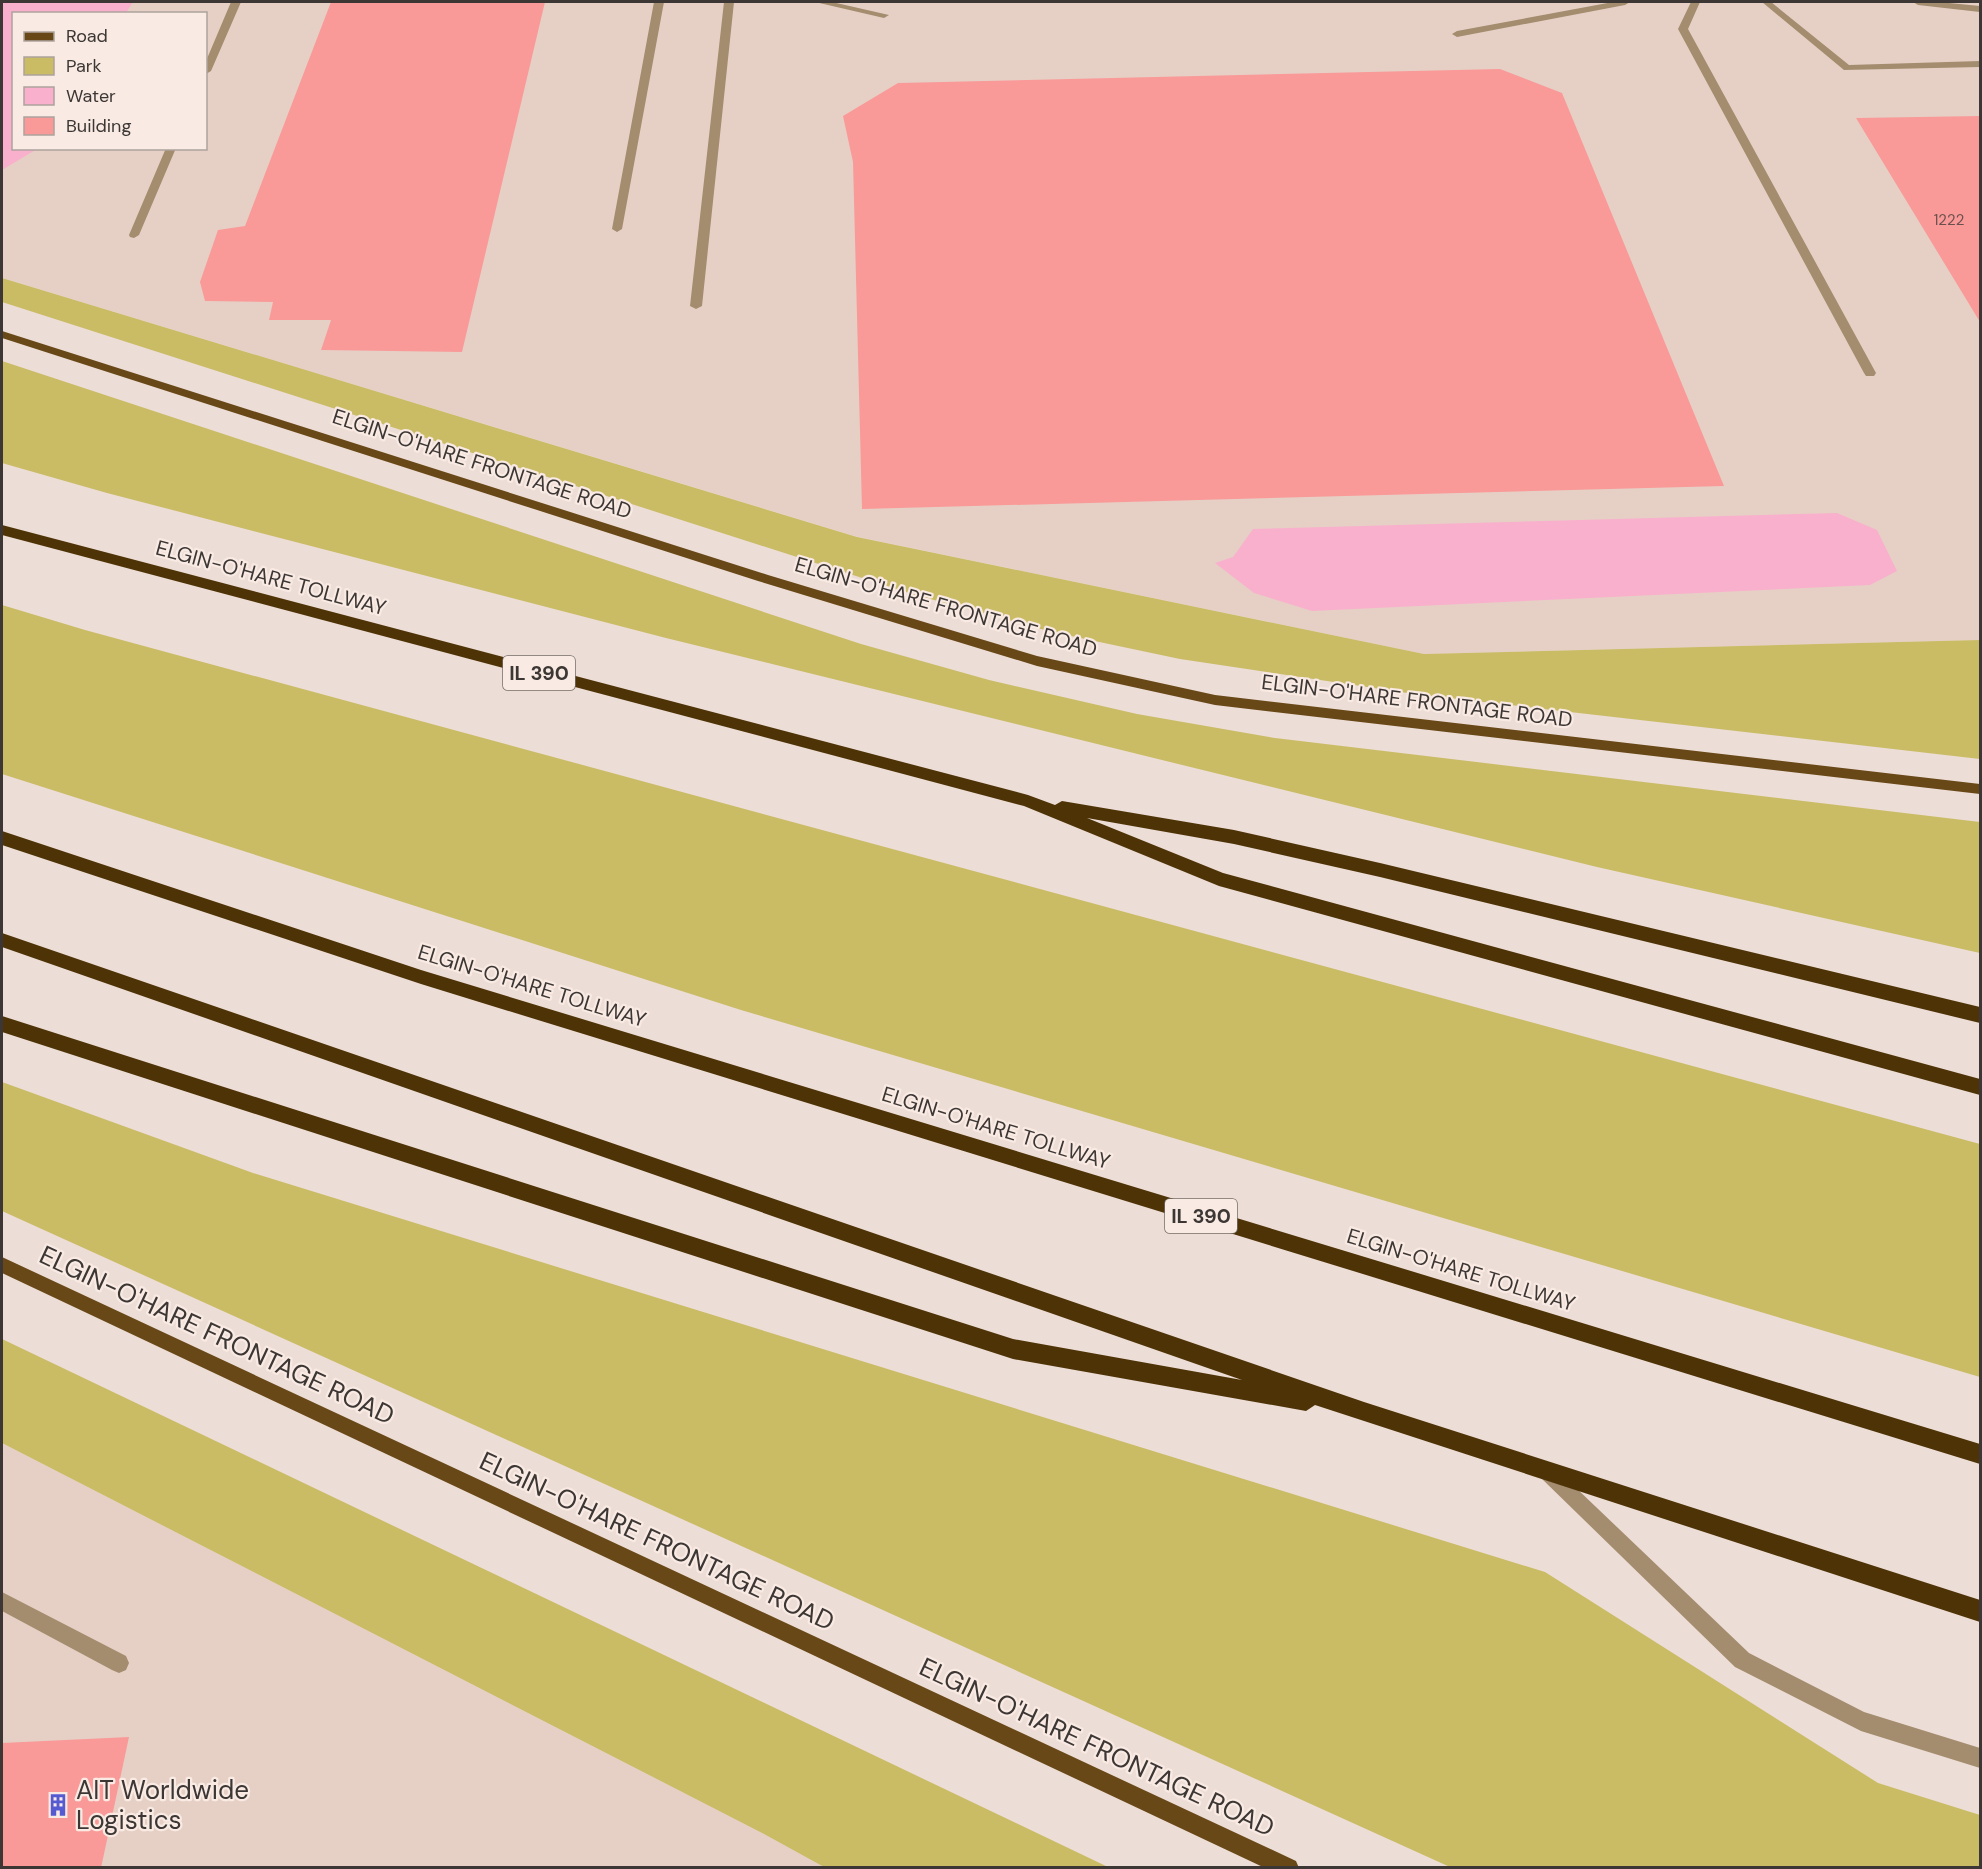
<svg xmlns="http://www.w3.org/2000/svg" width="1982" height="1869" viewBox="0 0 1982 1869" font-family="'DM Sans',sans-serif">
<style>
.built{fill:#e6d0c5;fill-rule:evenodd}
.green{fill:#cabb65}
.water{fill:#f9b0cc}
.building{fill:#f99a99}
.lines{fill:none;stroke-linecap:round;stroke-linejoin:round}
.minor{fill:#a48c6e;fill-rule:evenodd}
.major{fill:#694818;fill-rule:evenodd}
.highway{fill:#4e3307;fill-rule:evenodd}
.labels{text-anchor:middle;stroke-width:4.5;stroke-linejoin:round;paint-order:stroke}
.far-number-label{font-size:15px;fill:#6b504d}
.shield{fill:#f9eae3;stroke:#756d68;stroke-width:1.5}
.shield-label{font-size:20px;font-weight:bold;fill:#3c3734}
.street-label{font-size:21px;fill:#3c3734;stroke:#f9eae3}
.near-street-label{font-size:26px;fill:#3c3734;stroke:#f9eae3}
.near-poi-label{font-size:26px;fill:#3c3734;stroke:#f9eae3;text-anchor:start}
</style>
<rect width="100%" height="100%" fill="#ecddd6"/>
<path class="built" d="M2,2H1980V640L1424,654L858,537L2,278ZM14,14H206V148H14Z
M2,1443L764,1834L824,1867H2Z"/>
<path class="green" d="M2,278L857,537L1424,654L1980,640V759L1414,694L1180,659L1052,632L912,594L2,302Z
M2,361L861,644L989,680L1137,714L1275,738L1980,822V953L1597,867L666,638L107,493L2,463Z
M2,605L85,630L1980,1144V1377L741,1010L2,774Z
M2,1082L253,1173L1545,1572L1878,1783L1980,1815V1867H1450L2,1211Z
M2,1339L1108,1867H824L764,1834L2,1443Z"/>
<path class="water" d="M2,2H133L126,13L14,14V148L37,149L2,170Z
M1837,513L1877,530L1897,571L1870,585L1312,611L1254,593L1215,563L1233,557L1253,529Z"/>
<path class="building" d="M331,2H545L462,352L321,350L331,320H269L273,302L205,301L200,282L218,230L245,226Z
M1500,69L1562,93L1724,486L862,509L853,162L843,116L898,83Z
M1980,116V322L1856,118Z
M129,1737L101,1868H2V1743Z"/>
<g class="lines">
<path class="minor" d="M231,2H241L211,71L206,74V61Z
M654,2H664L622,229L617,232L612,229Z
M724,2H734L702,306L696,309L690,306Z
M815,2H832L889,15L884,18Z
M1613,2H1630L1625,5L1457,37L1452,34L1457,31Z
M1691,2H1700L1688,29L1876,373L1874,376H1866L1864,373L1678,29Z
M1762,2H1771L1849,65L1980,61V67L1844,70Z
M1913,2H1939L1980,6V12L1918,5Z
M166,148H176L139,235L134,238L130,237L129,235Z
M1546,1462L1552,1465L1749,1653L1864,1712L1980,1748V1768L1861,1731L1735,1667L1540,1477L1537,1471L1540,1465Z
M2,1592L126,1656L129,1663L126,1670L119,1673L112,1670L2,1611Z"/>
<path class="major" d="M2,331L768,575L1037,656L1215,695L1980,784V794L1215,705L1037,666L758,581L2,338Z
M2,1257L1296,1861L1299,1868H1265L2,1273Z"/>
<path class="highway" d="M2,525L1028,795L1055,805L1062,801L1234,830L1380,863L1980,1007V1023L1380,877L1234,844L1087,818L1223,873L1980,1079V1095L1219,886L1024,806L2,535Z
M2,831L421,970L1980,1444V1464L421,984L2,845Z
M2,933L1364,1402L1980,1600V1622L1315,1405L1306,1411L1013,1359L2,1032V1016L1013,1339L1242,1380L2,947Z"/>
</g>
<defs>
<g id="building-bare" transform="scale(1.8)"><path d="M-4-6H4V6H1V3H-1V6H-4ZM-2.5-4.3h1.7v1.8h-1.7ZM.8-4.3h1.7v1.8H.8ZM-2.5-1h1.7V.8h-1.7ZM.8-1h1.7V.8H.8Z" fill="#565bd2" stroke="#f9eae3" stroke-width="2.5" paint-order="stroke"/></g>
</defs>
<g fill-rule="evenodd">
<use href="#building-bare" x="58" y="1805"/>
</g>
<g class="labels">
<g class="far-number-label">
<text x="1949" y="225">1222</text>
</g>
<g class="shield">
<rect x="503" y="656" width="72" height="34" rx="4.5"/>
<rect x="1165" y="1199" width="72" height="34" rx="4.5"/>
</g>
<g class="shield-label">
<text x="539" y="680">IL 390</text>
<text x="1201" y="1223">IL 390</text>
</g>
<g class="street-label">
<text transform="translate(482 464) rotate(18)" y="7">ELGIN-O'HARE FRONTAGE ROAD</text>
<text transform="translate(271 578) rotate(15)" y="7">ELGIN-O'HARE TOLLWAY</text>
<text transform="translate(946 607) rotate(16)" y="7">ELGIN-O'HARE FRONTAGE ROAD</text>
<text transform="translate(1417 701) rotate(7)" y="7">ELGIN-O'HARE FRONTAGE ROAD</text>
<text transform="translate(532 986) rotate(17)" y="7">ELGIN-O'HARE TOLLWAY</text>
<text transform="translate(996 1128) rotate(17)" y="7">ELGIN-O'HARE TOLLWAY</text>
<text transform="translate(1461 1270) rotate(17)" y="7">ELGIN-O'HARE TOLLWAY</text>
</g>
<g class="near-street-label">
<text transform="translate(217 1335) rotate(25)" y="9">ELGIN-O'HARE FRONTAGE ROAD</text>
<text transform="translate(657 1541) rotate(25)" y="9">ELGIN-O'HARE FRONTAGE ROAD</text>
<text transform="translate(1097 1747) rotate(25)" y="9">ELGIN-O'HARE FRONTAGE ROAD</text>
</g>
<g class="near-poi-label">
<text x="76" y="1799">AIT Worldwide<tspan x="76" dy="30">Logistics</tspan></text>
</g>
</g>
<rect width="1982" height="1869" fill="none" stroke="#3c3734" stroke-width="6"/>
<rect x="12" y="12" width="195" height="138" fill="#f9eae3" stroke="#ada29d" stroke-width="1.5"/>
<rect x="24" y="32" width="30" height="9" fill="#694818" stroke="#ada29d" stroke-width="1.5"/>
<text x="66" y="42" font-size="18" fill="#3c3734">Road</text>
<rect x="24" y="57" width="30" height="18" fill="#cabb65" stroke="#ada29d" stroke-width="1.5"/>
<text x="66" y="72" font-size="18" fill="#3c3734">Park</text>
<rect x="24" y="87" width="30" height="18" fill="#f9b0cc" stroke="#ada29d" stroke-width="1.5"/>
<text x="66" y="102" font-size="18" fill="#3c3734">Water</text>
<rect x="24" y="117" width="30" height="18" fill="#f99a99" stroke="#ada29d" stroke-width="1.5"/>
<text x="66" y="132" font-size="18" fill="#3c3734">Building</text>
</svg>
